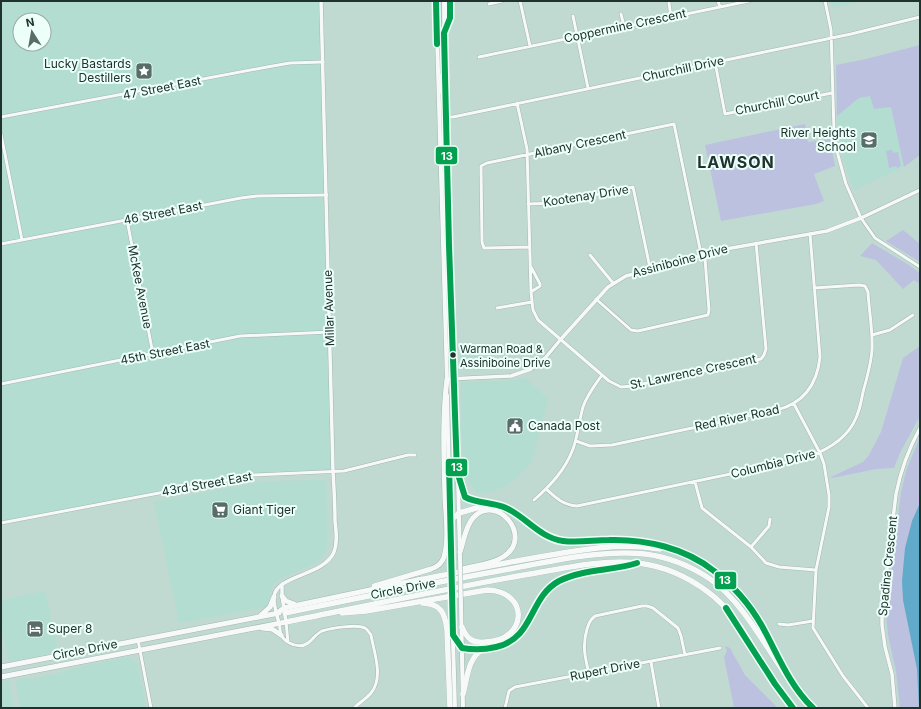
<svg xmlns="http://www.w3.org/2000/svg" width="921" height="709" viewBox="0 0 921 709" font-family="Inter,sans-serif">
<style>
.built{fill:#b2ddd0;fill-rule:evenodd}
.green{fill:#bdc1e0}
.water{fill:#62aac9}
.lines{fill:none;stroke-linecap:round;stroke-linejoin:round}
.minor-casing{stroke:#a4b7b1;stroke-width:4}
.tertiary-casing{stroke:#a4b7b1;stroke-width:4.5}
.secondary-casing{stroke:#a4b7b1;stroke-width:5}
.trunk-casing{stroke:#a4b7b1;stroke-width:6}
.motorway-casing{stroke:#a4b7b1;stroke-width:6}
.minor{stroke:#f6f9f8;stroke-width:3}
.tertiary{stroke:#f6f9f8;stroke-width:3.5}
.secondary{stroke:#f6f9f8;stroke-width:4}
.trunk{stroke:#f6f9f8;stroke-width:5}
.motorway{stroke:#f6f9f8;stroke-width:5.5}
.secondary-bridge-casing{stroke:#a4b7b1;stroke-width:5;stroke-linecap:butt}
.secondary-bridge{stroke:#f6f9f8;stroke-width:4}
.bus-1-casing{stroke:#ecfff9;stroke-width:9}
.bus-1{stroke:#02a04f;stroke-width:6}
.bus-dot{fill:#20322d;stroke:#ecfff9;stroke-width:1.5}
.labels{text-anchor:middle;stroke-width:4;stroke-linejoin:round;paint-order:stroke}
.bus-label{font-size:11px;fill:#20322d;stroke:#ecfff9;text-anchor:start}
.street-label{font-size:12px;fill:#20322d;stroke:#ecfff9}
.poi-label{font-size:12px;fill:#20322d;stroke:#ecfff9;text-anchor:start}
.district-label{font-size:16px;font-weight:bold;letter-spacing:1px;fill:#20322d;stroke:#ecfff9}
.line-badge{stroke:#ecfff9;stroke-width:1.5}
.badge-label{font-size:11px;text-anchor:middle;font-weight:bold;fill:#fff}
</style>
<rect width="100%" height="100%" fill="#c0dad2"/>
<path class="built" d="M1,1H321L333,471L257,475L1,523ZM20,20H44V44H20Z
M831,1H864L833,8Z
M871,96L874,108L891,107L904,167L854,190L847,172L841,152L837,116L859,98Z
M482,343L483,371L464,370L461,369L460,344Z
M525,378L548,399L532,462L509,484L492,492L477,493L464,475L463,470L461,384L463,382L516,380Z
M326,480L327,538L326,552L319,561L280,579L272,586L268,604L265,607L179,623L154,502L266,481Z
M45,591L58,652L9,662L1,622V600Z
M128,657L133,659L137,664L146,708H20L16,684L17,680L23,678L31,679L52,675L67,671L70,669Z
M9,680L14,708H1V681Z"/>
<path class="green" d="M439,1H442V74L440,61Z
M920,45V155L904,167L891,107L874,109L870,96L859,98L837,116L836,65L866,59Z
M805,124L808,142L830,139L835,166L814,174L824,201L816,204L721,221L705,145Z
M892,150L893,153L898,152L901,166L897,168L896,166L889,168L886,151Z
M903,230L920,244V262L886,241Z
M872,243L909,265L920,273V284L914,280L903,289L876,260L860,256Z
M920,346V416L900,453L894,468L876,469L832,478L831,477L863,462L869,455L881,432L903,358Z
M920,437L917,660L920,708H900L896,672L888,635L886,615L901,492L907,468Z
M725,646L730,648L745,675L778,708H734L724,657L727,651Z"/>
<path class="water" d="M920,503V708H919L917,669L903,600L902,581L905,548L912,521Z"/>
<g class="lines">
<g class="minor-casing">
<path id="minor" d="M520,1L530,46
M718,1L720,7
M825,1L831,30L834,132L838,155L846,184L861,218L875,238L920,267
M669,3L671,17
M489,4L502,1
M621,14L624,26
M573,16L588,88
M479,57L749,1
M715,62L725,114L832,93
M517,103L527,149L531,292L533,310L538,320L609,381L621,387L633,386L761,359L764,355L766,349L756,243
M1,117L267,67L290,63L323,62
M446,117H453L851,34L920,17
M1,134L22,240
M528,204L556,203L633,187L650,268
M127,220L153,354
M1,244L241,198L257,196L327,195
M530,247L484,248L482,242L481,166L487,163L674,124L700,249L705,259L709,310L708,315L638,331L631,330L596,299
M590,255L613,283
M531,292L540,286V284L531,267
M497,308L532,302
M872,335L890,330L913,315
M1,384L240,336L330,332
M794,404L820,453L824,464L829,495V507L816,570L813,628L843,676L868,708
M576,441L590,446L612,445L777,410C804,403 817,385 820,357L810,234
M695,482L702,508L751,547L766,563L779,567L816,570
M546,489C556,498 563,505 577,506L798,460C819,454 842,443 853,424C859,414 861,403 863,392C867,378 871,364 872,350C873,331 869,311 868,292L865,286L859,285L814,288
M534,500C551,485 565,470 573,449C578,435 579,421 583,407C587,395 595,385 602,375
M1,523L254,475L344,471L408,455H415
M751,547L769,526L770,519
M286,622L288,642
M279,623C280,627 280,632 281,635C286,644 300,649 308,643C313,639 316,634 322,631C331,628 357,624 365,628C368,630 369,632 371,635C374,653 384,677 371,693C366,699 359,703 354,708
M779,624L788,625L813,621
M138,640L151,708
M651,662L659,708
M589,674C585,657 582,646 587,629C589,623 590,620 595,616L642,606H647L653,608L678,628L681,636L685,655
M505,708L509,691L515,687L720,648"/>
</g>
<g class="tertiary-casing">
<path id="tertiary" d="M447,379L511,376L531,369L546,357L561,339L608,287L626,276L726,249L827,231L861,218L920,190
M282,584V596L286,622
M279,623C277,615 273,604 274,596C277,575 324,576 334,552C338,542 336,531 335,521C335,504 334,488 333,471L321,1
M895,708L892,674L885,647L882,625V610L896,494C901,469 908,450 920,428"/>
</g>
<g class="secondary-casing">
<path id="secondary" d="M436,1L447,380
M444,1L445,103L457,472
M445,31L450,18V1
M439,75L442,92
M447,395L451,561
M458,479L460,558
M461,604L463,708
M452,606L455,708"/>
</g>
<g class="trunk-casing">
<path id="trunk" d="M460,552C464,541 465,527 473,518C496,492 535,537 503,557C492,564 475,566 462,569
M374,586L431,569C437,567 442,563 444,557C449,540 446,516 445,498C444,458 442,419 447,379
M282,596L286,601L294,604
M277,613L284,608L422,579
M261,615L270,607L274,597
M262,628L272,629L281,635
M1,667L279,613
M1,677L286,622"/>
</g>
<g class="motorway-casing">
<path id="motorway" d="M457,471L465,497C478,505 493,503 507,508C524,517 536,534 555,539C577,546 602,539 625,541C673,543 722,566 750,607C760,623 769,640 778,657
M450,521L459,513L487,505
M419,580C459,572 498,564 539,557C579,550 619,542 660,549
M423,603C441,604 445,613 447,630L450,708
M285,613C358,598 431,583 504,570C548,562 601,549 645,554C668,557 691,566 710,579C741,601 760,637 781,668C790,682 800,697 813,708
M342,613L366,611L487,590C530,591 528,641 485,642C472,643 467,639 462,627
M286,622C365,606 445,589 524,575C561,569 601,559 638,563C663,566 688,577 708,592C740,615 757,656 778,689C783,696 788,702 793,708
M453,635C463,650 465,650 483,649C541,646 521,604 556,583C579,569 608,573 633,564
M463,694C467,680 468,656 483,650"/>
</g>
<use href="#minor" class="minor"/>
<use href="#tertiary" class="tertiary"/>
<use href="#secondary" class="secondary"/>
<use href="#trunk" class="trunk"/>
<use href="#motorway" class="motorway"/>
<g class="secondary-bridge-casing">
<path id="secondary-bridge" d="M460,558L461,604
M451,561L452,606"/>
</g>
<use href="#secondary-bridge" class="secondary-bridge"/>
<g class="bus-1-casing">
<path id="bus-1" d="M436,1L437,44
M450,1V18L444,33L449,245L457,471L465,497C478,504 493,502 506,508C526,517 540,538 563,541C578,543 594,540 609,540C646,539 685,548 714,571C734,586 750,605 762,626C778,655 789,685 813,708
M449,462L453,635L462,648C473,650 484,650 496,647C535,638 528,598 559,581C583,569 612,571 637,563
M726,608L775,684L793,708"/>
</g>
<use href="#bus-1" class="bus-1"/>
</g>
<defs>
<g id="sight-square" transform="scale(0.9)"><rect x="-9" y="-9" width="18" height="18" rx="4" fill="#586d67" stroke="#ecfff9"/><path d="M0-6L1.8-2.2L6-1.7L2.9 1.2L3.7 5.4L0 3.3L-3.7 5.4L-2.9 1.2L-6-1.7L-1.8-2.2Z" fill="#fff"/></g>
<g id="school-square" transform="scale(0.9)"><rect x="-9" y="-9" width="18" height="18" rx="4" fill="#586d67" stroke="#ecfff9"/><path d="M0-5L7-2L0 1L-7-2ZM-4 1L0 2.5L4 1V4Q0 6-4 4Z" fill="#fff"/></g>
<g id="civic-square" transform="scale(0.9)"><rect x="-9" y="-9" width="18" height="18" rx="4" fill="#586d67" stroke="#ecfff9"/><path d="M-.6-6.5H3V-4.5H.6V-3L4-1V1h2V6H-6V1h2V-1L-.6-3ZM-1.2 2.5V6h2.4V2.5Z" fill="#fff"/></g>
<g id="supermarket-square" transform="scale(0.9)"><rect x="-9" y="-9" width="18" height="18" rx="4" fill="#586d67" stroke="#ecfff9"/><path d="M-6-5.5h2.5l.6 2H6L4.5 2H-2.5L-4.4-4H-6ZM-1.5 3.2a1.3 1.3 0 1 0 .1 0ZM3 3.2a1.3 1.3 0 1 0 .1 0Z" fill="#fff"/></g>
<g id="hotel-square" transform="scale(0.9)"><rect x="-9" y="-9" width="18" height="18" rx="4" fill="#586d67" stroke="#ecfff9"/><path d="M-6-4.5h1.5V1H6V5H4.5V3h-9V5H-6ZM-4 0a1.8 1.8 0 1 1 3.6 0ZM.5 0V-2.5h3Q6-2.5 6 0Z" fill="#fff"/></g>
</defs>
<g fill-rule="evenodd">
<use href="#sight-square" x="144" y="71"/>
<use href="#school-square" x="869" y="140"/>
<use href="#civic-square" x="515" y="426"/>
<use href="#supermarket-square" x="220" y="510"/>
<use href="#hotel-square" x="35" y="629"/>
</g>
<circle class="bus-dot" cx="453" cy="355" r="3.5"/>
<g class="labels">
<g class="bus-label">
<text x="460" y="353">Warman Road &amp;<tspan x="460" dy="14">Assiniboine Drive</tspan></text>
</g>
<g class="street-label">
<text transform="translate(625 26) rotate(-12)" y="4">Coppermine Crescent</text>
<text transform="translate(683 69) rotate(-12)" y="4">Churchill Drive</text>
<text transform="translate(162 88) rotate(-11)" y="4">47 Street East</text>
<text transform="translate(777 103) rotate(-11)" y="4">Churchill Court</text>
<text transform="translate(580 144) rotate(-12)" y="4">Albany Crescent</text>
<text transform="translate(586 196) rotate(-9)" y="4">Kootenay Drive</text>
<text transform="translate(163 213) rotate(-11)" y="4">46 Street East</text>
<text transform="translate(680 261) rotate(-15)" y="4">Assiniboine Drive</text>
<text transform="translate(140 287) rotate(79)" y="4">McKee Avenue</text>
<text transform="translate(329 308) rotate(-92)" y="4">Millar Avenue</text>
<text transform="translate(165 352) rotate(-11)" y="4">45th Street East</text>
<text transform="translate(693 372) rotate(-12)" y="4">St. Lawrence Crescent</text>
<text transform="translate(737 418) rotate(-12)" y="4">Red River Road</text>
<text transform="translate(773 464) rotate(-14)" y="4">Columbia Drive</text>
<text transform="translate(207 484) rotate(-10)" y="4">43rd Street East</text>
<text transform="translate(888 566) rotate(-84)" y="4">Spadina Crescent</text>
<text transform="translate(403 589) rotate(-11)" y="4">Circle Drive</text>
<text transform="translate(85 650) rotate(-11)" y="4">Circle Drive</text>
<text transform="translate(605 670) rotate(-11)" y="4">Rupert Drive</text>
</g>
<g class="poi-label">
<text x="131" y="68" text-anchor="end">Lucky Bastards<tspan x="131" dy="14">Destillers</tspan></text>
<text x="856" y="137" text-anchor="end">River Heights<tspan x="856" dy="14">School</tspan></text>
<text x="528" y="430">Canada Post</text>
<text x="233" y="514">Giant Tiger</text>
<text x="48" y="633">Super 8</text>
</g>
<g class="district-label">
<text x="736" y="168">LAWSON</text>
</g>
</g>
<g class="line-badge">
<rect x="435" y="146" width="23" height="19" rx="4" fill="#02a04f"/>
<rect x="445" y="458" width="23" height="19" rx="4" fill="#02a04f"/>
<rect x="714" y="571" width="23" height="19" rx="4" fill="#02a04f"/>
</g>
<g class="badge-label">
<text x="447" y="160">13</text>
<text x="457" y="471">13</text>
<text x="725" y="584">13</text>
</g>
<rect width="921" height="709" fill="none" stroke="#20322d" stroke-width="4"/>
<g transform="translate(32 32) rotate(349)"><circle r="19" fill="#ecfff9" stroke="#9aada7"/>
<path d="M0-3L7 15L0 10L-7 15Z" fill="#586d67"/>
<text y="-6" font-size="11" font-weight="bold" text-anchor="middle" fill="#20322d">N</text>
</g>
</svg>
